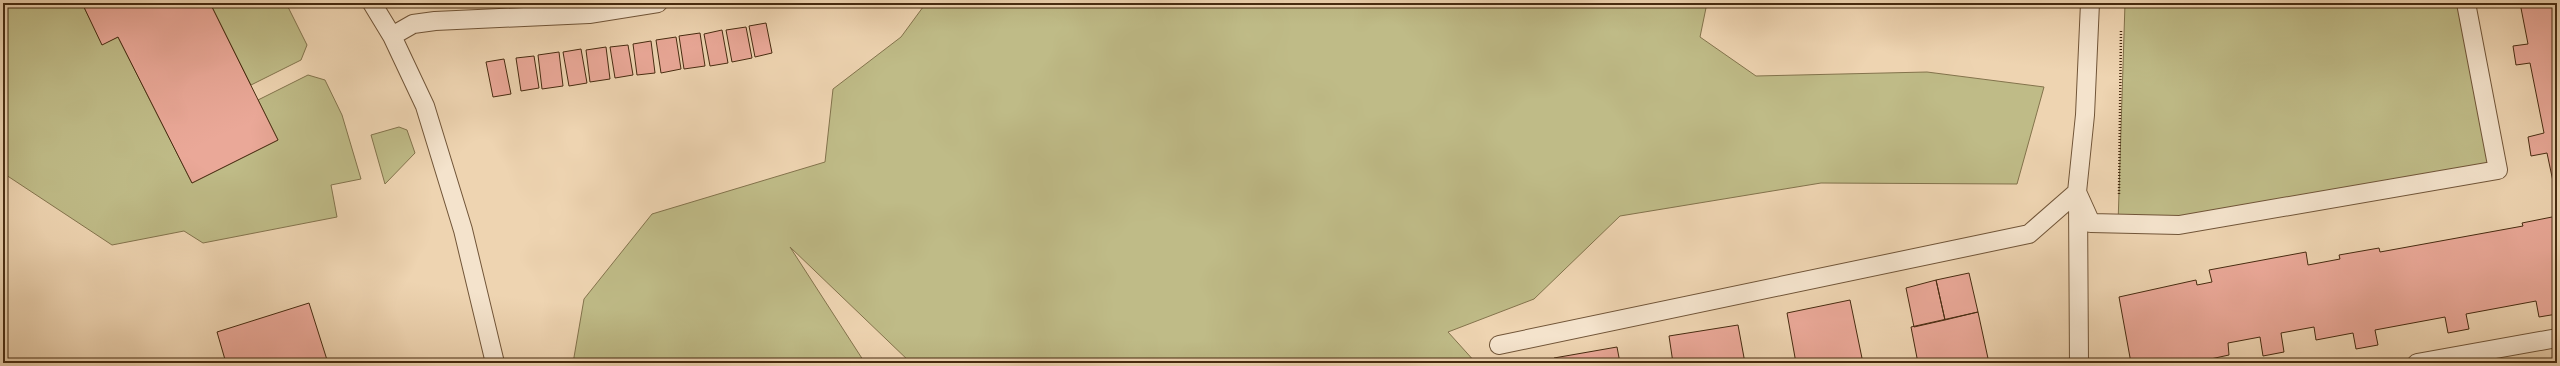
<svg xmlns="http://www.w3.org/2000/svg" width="2560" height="366" viewBox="0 0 2560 366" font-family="'IM FELL English',serif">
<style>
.green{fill:#bfbb87;stroke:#83734c}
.building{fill:#eaa898;stroke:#472b10}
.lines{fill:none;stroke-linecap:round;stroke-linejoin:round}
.service-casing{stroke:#715538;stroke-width:20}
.path{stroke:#472b10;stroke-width:2.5;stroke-dasharray:1 2;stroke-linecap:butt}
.service{stroke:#f4e3cc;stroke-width:18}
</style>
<rect width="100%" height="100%" fill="#eed4b1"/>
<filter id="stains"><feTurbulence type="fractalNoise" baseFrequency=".005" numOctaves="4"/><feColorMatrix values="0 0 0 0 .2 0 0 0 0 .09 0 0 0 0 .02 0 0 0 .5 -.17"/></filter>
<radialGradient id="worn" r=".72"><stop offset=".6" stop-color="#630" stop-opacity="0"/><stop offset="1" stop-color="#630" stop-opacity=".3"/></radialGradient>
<path class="green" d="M3,3H82L102,44L118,37L192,183L278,140L258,100L308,75L325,80L342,115L361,179L331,185L337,217L203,243L184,231L112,245L3,173Z
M210,3H286L307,45L301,60L251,85Z
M926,3H1707L1700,37L1756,76L1927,72L2044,87L2017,184L1821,183L1620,216L1534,299L1448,332L1476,363H911L790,247L865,363H573L584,299L652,214L825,162L833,89L901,37Z
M2125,3H2466L2498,170L2398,188L2118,224Z
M399,127L407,130L415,153L385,184L371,135Z"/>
<path class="building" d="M82,3H210L278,140L192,183L118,37L102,45Z
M2520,3H2557V191H2555L2547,153L2531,156L2528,137L2544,133L2530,63L2516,65L2513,46L2528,44Z
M766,23L772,53L755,57L749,26Z
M746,27L752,58L732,62L726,30Z
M722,30L728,63L710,66L704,34Z
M700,33L705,66L684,69L679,36Z
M676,37L681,69L661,73L656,40Z
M651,41L655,73L637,75L633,44Z
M628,45L633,75L615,78L610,47Z
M606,47L610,79L590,82L586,50Z
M581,49L587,83L569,86L563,52Z
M559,52L563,86L542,89L538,55Z
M534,56L539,88L521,91L516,58Z
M504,59L511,94L493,97L486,62Z
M2557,216V314L2539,317L2536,301L2466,314L2469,329L2448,333L2445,317L2375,330L2378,345L2356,349L2353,333L2316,340L2314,327L2281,333L2284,352L2263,356L2260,337L2228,343L2229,355L2192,363H2131L2119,297L2196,280L2197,285L2212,282L2209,270L2306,252L2308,265L2340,259L2339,255L2379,248L2380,252L2523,226L2522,223Z
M1969,273L1978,312L1945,320L1936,280Z
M1936,280L1945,320L1914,327L1906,288Z
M1850,300L1863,363H1796L1787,313Z
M309,303L328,363H226L217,332Z
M1978,312L1989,363H1918L1911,327Z
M1738,325L1745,363H1673L1669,336Z
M1617,347L1620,363H1555L1554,358Z"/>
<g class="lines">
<g class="service-casing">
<path id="service" d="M372,3L392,36L425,106L463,230L495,363
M2090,3L2085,115L2077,192L2091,223L2179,225L2498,170L2466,3
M392,36L413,24L435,21L589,14L658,3
M2078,199L2079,363
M1499,345L2029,234L2077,192
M2417,363L2557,338"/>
</g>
<path class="path" d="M2119,194L2121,29"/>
<use href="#service" class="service"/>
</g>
<rect width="2560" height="366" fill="none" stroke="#eed4b1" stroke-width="16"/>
<rect x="4" y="4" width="2552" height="358" fill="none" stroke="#472b10" stroke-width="2"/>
<rect x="8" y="8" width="2544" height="350" fill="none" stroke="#472b10"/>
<rect width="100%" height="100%" filter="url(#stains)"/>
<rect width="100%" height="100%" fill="url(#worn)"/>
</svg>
